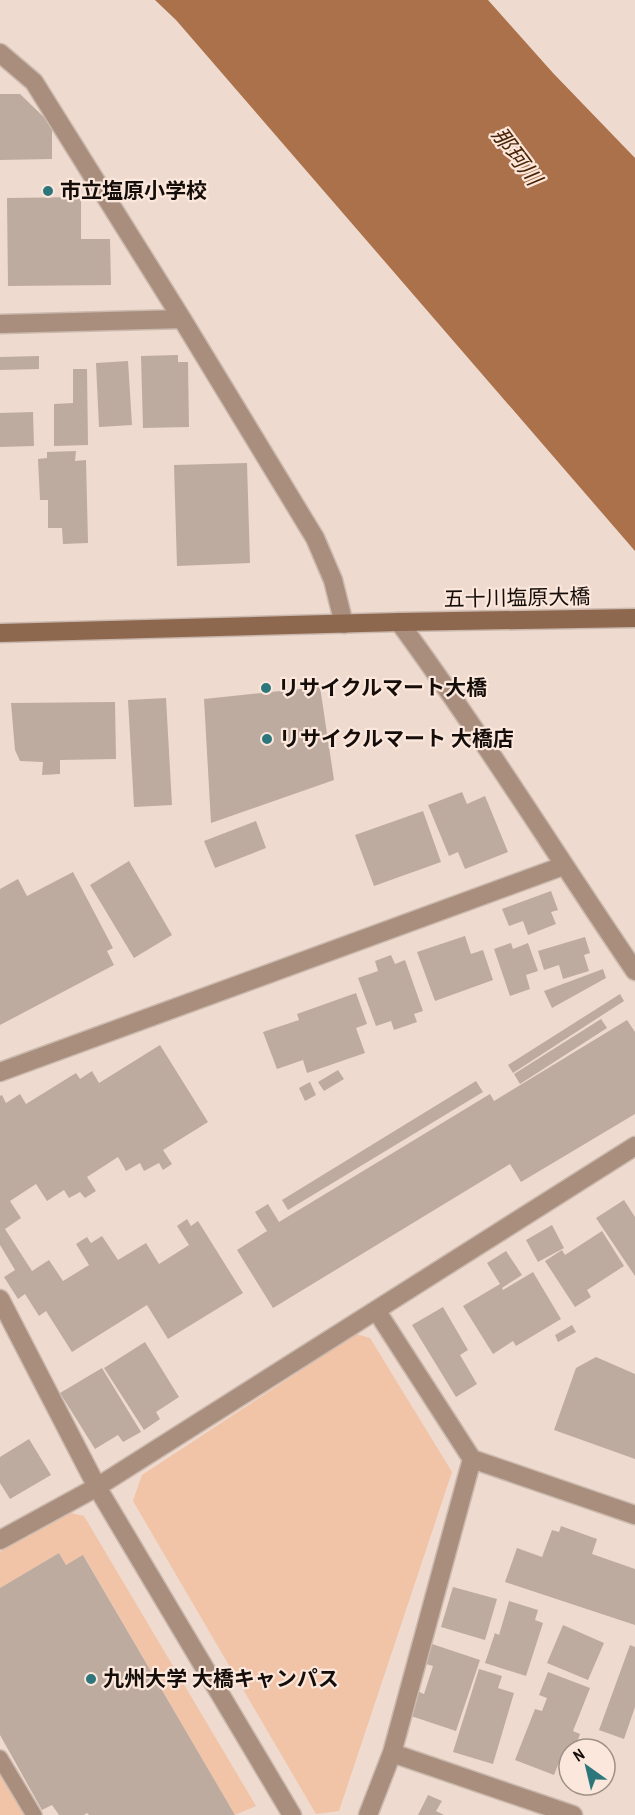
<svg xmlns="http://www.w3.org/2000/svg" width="635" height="1815" viewBox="0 0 635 1815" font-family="'Archivo Narrow','Noto Sans JP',sans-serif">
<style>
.green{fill:#f1c3a7}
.water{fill:#ab714b}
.building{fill:#beaba0}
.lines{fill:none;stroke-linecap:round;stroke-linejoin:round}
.lane-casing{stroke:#cbb9ae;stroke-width:18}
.street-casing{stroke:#cbb9ae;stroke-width:21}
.secondary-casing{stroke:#cbb9ae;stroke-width:21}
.lane{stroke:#a98e7d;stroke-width:15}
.street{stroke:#a98e7d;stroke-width:18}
.secondary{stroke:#8e674f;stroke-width:18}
.poi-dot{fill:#2c767c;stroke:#fbe7db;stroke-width:2}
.labels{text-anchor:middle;stroke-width:4.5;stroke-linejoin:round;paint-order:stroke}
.poi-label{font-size:21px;font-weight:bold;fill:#140d09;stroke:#fbe7db;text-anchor:start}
.street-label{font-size:21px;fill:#140d09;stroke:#fbe7db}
.water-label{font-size:22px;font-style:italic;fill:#4c2506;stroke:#fbe7db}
</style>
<rect width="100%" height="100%" fill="#eedace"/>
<path class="green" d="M356,1334L370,1338L452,1472L339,1811L316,1814L133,1501L142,1475Z
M71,1513L84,1516L256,1806L235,1815L84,1556L66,1565L59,1553L0,1588V1552Z
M0,1775L24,1815H0Z"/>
<path class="water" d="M155,0H488L553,73L635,158V551L176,20Z"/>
<path class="building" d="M0,94H20L52,125V159L0,160Z
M81,197V239H110L111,285L8,286L7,198Z
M178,355V362H188L189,427L143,428L141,356Z
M39,356V369L0,370V357Z
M128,361L132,425L99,427L96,363Z
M73,369H87L88,445L54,446V404L73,403Z
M33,412L34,446L0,447V413Z
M76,451L75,461L86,460L88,543L63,544L62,528H48V500H40L38,459L47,458V452Z
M247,463L250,563L177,566L174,465Z
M320,687L334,780L211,823L204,699Z
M166,698L172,805L134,807L128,700Z
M115,702L116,759L60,760V774L42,775L43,762L20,761L15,750L11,703Z
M462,792L467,804L485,796L508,852L465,869L458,852L449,856L428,805Z
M423,811L441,862L374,886L355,835Z
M256,821L266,848L215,868L204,841Z
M129,861L172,935L134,958L90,885Z
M73,872L113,948L107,951L114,965L0,1025V889L18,879L27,896Z
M551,891L558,910L551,912L556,924L528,935L523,921L509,926L502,909Z
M465,936L471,954L483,950L493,980L435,1001L417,952Z
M585,937L590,953L584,955L589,971L563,979L559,965L544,970L538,951Z
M511,943L513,949L528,943L538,971L526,975L530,989L510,996L494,949Z
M391,955L395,964L405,960L423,1011L414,1014L417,1022L394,1030L391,1021L376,1026L358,978L378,971L375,961Z
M603,969L606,978L552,1008L544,991Z
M356,993L367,1024L356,1028L365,1053L307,1073L303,1060L277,1069L263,1032L299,1020L297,1014Z
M620,994L624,1001L513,1073L508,1065Z
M601,1019L607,1028L520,1084L514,1074Z
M627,1020L635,1032V1114L521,1182L510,1164L273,1308L237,1250L267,1231L255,1212L268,1204L279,1222L490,1094L494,1101Z
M160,1045L208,1122L163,1150L172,1164L163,1170L159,1163L144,1171L140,1163L126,1171L118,1157L87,1177L96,1191L85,1198L80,1192L69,1198L64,1190L47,1201L36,1184L10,1201L21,1218L5,1229L32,1271L49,1260L63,1281L89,1265L76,1244L87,1237L91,1243L102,1236L118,1260L146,1243L159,1264L189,1245L177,1226L187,1219L191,1226L198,1221L243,1293L168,1339L147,1305L72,1352L46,1311L39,1316L25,1294L18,1299L4,1277L15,1270L0,1245V1096L2,1095L6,1103L20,1094L26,1104L76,1073L80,1079L92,1071L99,1083Z
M338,1070L344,1079L324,1091L318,1082Z
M476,1081L483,1092L288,1210L282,1200Z
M310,1082L316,1095L305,1101L299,1088Z
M624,1200L635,1217V1276L596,1218Z
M552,1225L564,1248L538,1262L526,1240Z
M602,1231L624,1266L587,1290L591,1297L575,1307L545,1261L562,1250L565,1255Z
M506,1251L522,1275L502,1288L503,1290L533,1272L561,1319L516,1346L513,1341L493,1354L463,1306L500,1284L487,1263Z
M443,1307L468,1350L460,1355L477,1384L456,1397L412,1325Z
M572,1325L576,1332L558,1342L555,1335Z
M145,1342L179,1397L156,1412L160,1419L144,1430L104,1368Z
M596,1357L635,1374V1459L554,1430L576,1368Z
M102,1368L141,1432L123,1442L118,1435L95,1449L60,1393Z
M29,1439L51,1475L10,1499L0,1483V1457Z
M561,1526L597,1539L592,1554L635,1569V1625L505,1582L517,1548L542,1557L552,1530L559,1532Z
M59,1553L66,1565L83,1555L235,1815H89L87,1813L84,1815H59L52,1805L42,1810L0,1735V1588Z
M453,1587L497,1599L485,1640L441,1627Z
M509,1601L538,1610L535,1620L543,1623L526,1676L485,1663L495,1633L499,1635Z
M563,1625L604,1643L588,1680L547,1663Z
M432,1644L480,1660L456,1731L408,1715L417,1691L424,1694L433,1666L426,1664Z
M630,1645L635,1647V1707L624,1739L599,1730Z
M479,1669L502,1676L498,1688L514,1693L493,1764L453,1752Z
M548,1672L590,1688L573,1731L580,1734L575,1749H569V1751L564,1750L554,1775L515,1760L535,1709L542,1711L547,1698L539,1695Z
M428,1795L442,1801L436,1811L444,1815H418Z"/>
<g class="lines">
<g class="lane-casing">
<path id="lane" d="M0,1758L34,1815"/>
</g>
<g class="street-casing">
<path id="street" d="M0,53L34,82L182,319L315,538L333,580L344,624
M0,324L182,319
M399,622C482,735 556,855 635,971
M0,1072L563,866
M0,1299L97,1487L292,1815
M376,1310L472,1459
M0,1540L97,1487L635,1146
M392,1753L573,1815
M368,1815L392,1753L472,1459L635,1515"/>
</g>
<g class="secondary-casing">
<path id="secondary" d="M0,633L399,622L635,618"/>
</g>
<use href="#lane" class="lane"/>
<use href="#street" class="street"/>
<use href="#secondary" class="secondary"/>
</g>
<g class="poi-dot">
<circle cx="48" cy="191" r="6"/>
<circle cx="266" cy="688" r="6"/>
<circle cx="267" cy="739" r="6"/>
<circle cx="91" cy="1679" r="6"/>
</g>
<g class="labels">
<g class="poi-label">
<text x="60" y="198">市立塩原小学校</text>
<text x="278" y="695">リサイクルマート大橋</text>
<text x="279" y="746">リサイクルマート 大橋店</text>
<text x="103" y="1686">九州大学 大橋キャンパス</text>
</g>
<g class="street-label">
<text transform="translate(517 598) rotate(-1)" y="7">五十川塩原大橋</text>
</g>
<g class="water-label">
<text transform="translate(517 156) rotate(53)" y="8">那珂川</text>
</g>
</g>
<g transform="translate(587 1767) rotate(326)"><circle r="28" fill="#fbe7db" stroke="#9f9087" stroke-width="1.5"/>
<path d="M0-4.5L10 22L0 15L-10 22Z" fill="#2c767c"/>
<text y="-9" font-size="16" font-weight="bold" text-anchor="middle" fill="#140d09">N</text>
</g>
</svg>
